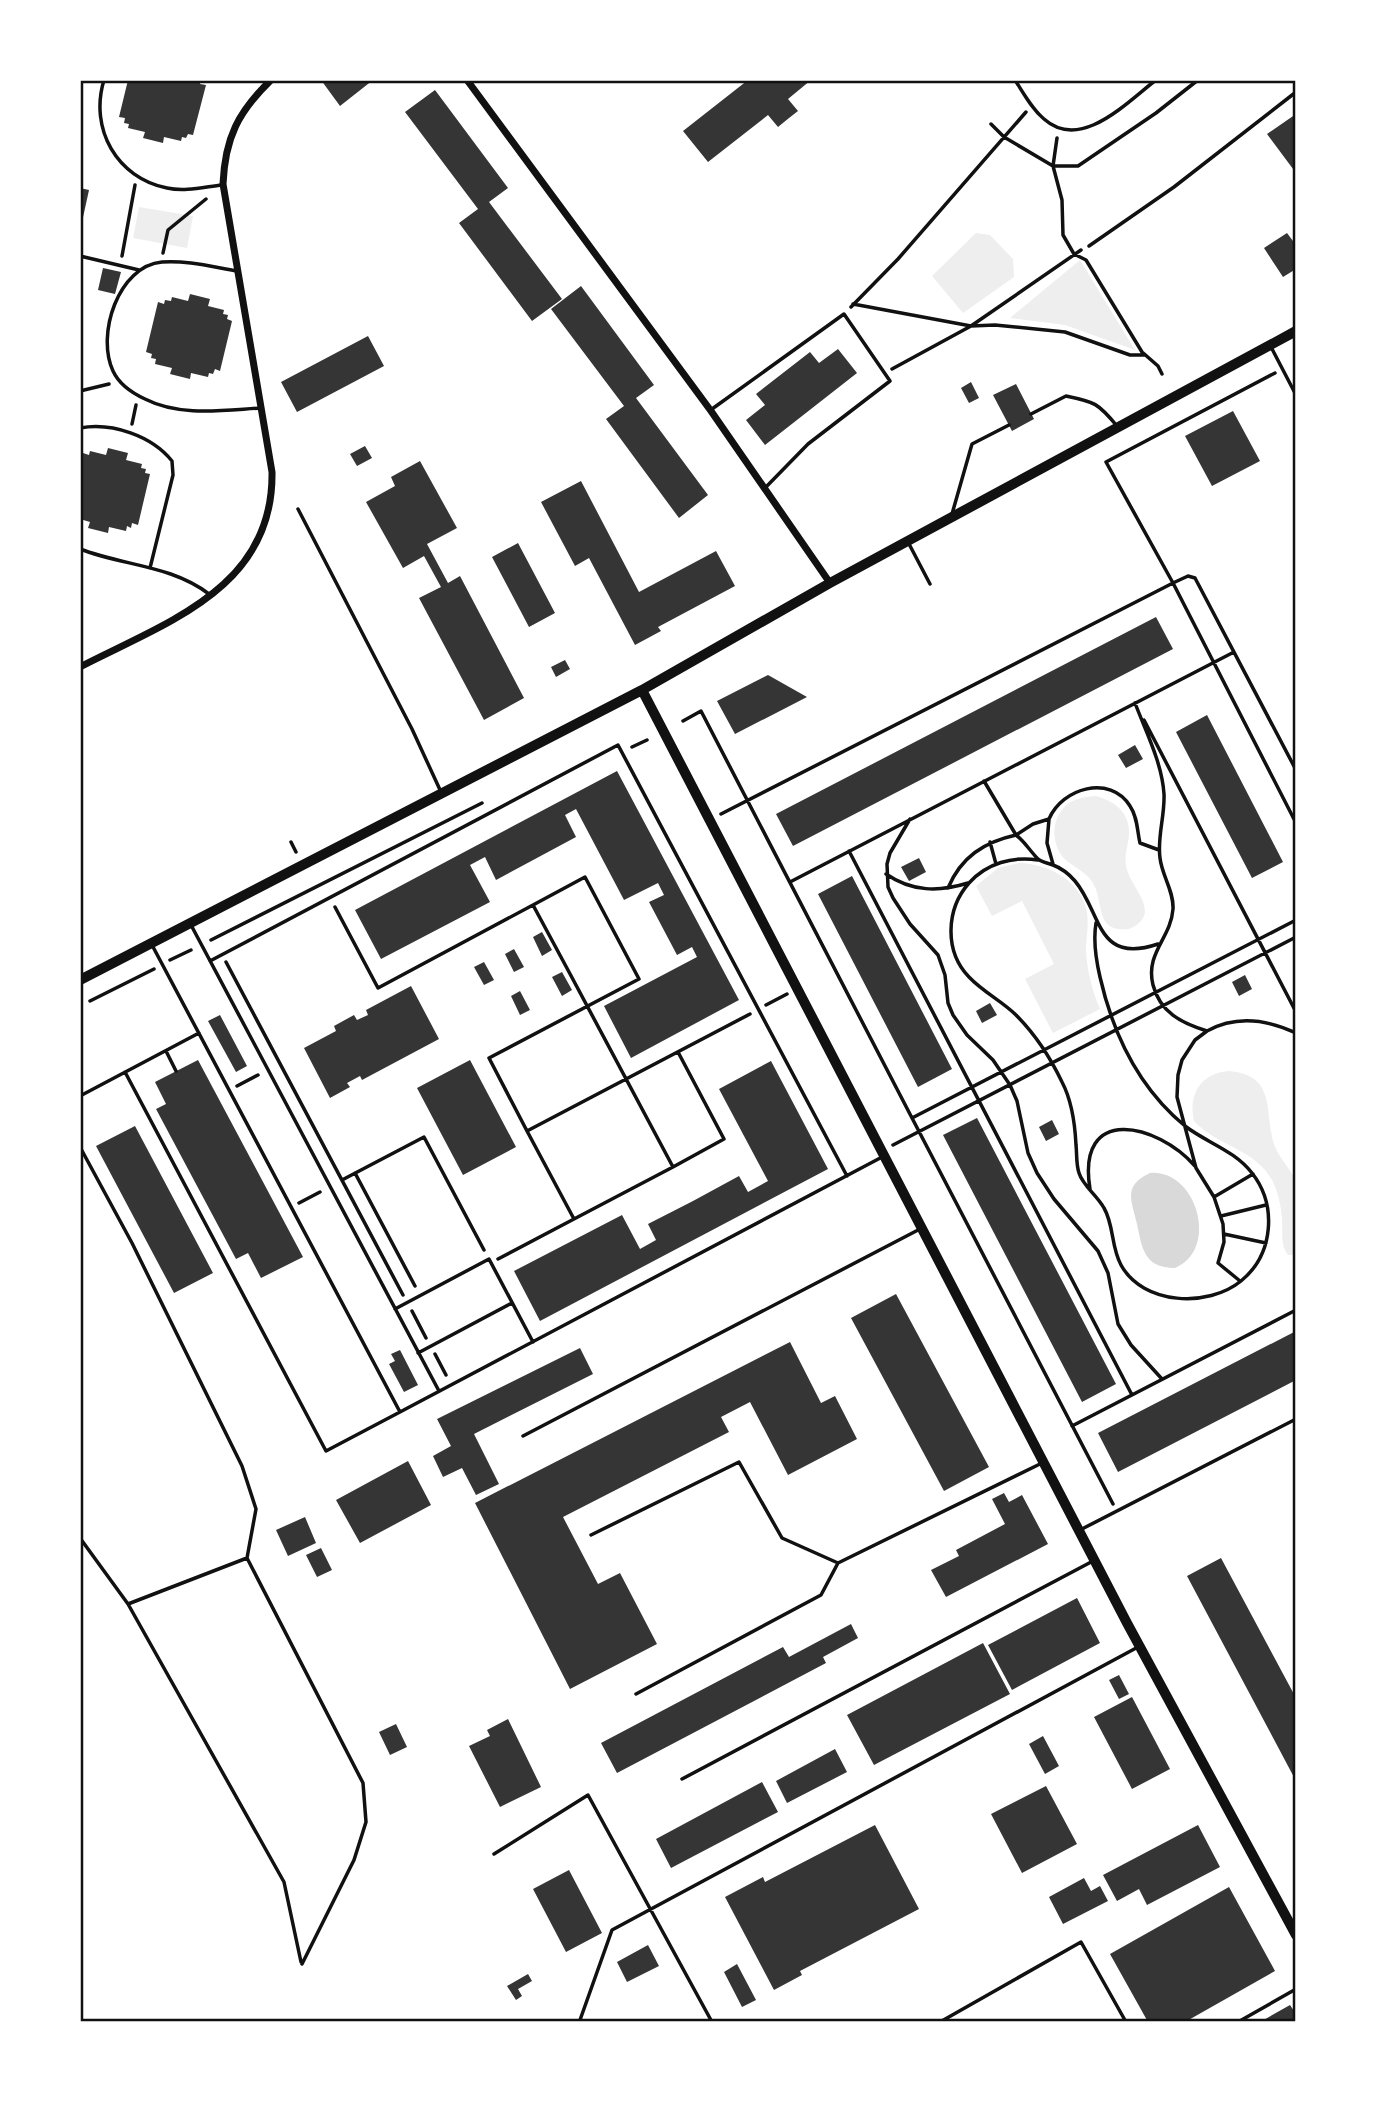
<svg xmlns="http://www.w3.org/2000/svg" width="1376" height="2102" viewBox="0 0 1376 2102" font-family="'Fira Sans Condensed',sans-serif">
<style>
.green{fill:#eee}
.water{fill:#d9d9d9}
.building{fill:#353535}
.lines{fill:none;stroke-linecap:round;stroke-linejoin:round}
.path{stroke:#111;stroke-width:3.5}
.service{stroke:#111;stroke-width:3.5}
.minor{stroke:#111;stroke-width:7}
.tertiary{stroke:#111;stroke-width:10}
.neatline{fill:none;stroke:#111;stroke-width:2.5}
</style>
<rect width="100%" height="100%" fill="#fff"/>
<path class="green" d="M139,207L193,216L187,248L133,238Z
M976,233L990,235L1013,259L1014,277L963,313L932,276Z
M1080,260L1135,350L1065,325L1010,318Z
M1095,796C1113,800 1130,812 1129,833C1129,844 1124,853 1126,865C1129,888 1165,913 1129,929C1092,933 1106,900 1091,880C1084,870 1070,866 1062,856C1050,840 1052,815 1069,803C1077,798 1086,797 1095,796Z
M1019,863C1049,864 1082,881 1087,913C1089,925 1086,939 1086,951C1087,970 1092,991 1100,1009L1053,1033L1025,979L1054,964L1022,901L992,916L976,886L998,868Z
M1229,1071C1275,1075 1265,1109 1273,1141C1277,1156 1288,1165 1295,1179C1299,1189 1296,1241 1295,1255H1288C1280,1245 1283,1231 1282,1218C1281,1205 1278,1192 1272,1180C1255,1149 1217,1146 1194,1121C1188,1094 1201,1073 1229,1071Z"/>
<path class="water" d="M1150,1173C1197,1169 1220,1250 1175,1268C1144,1268 1142,1248 1137,1224C1132,1201 1122,1186 1150,1173Z"/>
<path class="building" d="M128,80H201L200,84L206,85L193,135L188,134L186,138L182,137L181,141L164,137L163,143L143,138L145,132L128,128L129,124L124,123L125,118L119,117Z
M321,80H373L340,106Z
M748,80H811L788,99L798,111L789,118L778,127L768,115L708,162L683,131Z
M435,90L508,188L489,202L562,299L532,321L459,223L478,209L405,112Z
M1296,114V173L1267,134Z
M80,188L89,190L82,222H80Z
M1287,233L1296,245V269L1283,277L1264,248Z
M103,268L121,272L115,294L98,290Z
M581,286L654,385L636,398L708,495L679,518L606,419L624,406L551,309Z
M190,294L210,299L208,306L224,310L223,314L228,315L227,319L232,321L220,371L215,369L213,374L209,373L208,377L191,373L190,379L170,374L172,368L155,364L156,359L151,358L152,354L146,352L158,302L164,304L165,300L171,301L172,297L188,301Z
M368,336L384,366L297,412L281,382Z
M838,349L857,373L765,445L746,420L765,405L756,394L810,352L819,363Z
M971,382L979,398L969,403L961,388Z
M1016,384L1034,419L1012,431L993,395Z
M1233,411L1260,461L1212,486L1185,436Z
M365,446L372,458L357,466L350,454Z
M108,448L128,453L126,460L142,464L141,468L146,469L145,473L150,474L138,525L132,523L131,528L127,526L126,531L109,527L108,533L88,528L90,522L80,519V457L83,453L89,455L90,451L106,455Z
M420,461L457,528L427,544L448,583L460,576L524,698L484,720L419,598L441,587L424,556L403,568L366,502L395,486L391,477Z
M581,481L639,592L716,551L735,586L658,627L661,631L635,645L589,558L575,566L541,502Z
M518,543L555,613L529,627L492,557Z
M1156,617L1173,649L793,846L776,814Z
M565,660L570,669L556,677L551,667Z
M768,675L807,697L735,734L717,701Z
M1207,715L1283,862L1252,878L1176,732Z
M1135,745L1143,759L1126,768L1118,755Z
M617,771L739,1000L631,1058L604,1006L697,957L692,947L677,955L649,902L664,895L658,883L624,900L576,809L565,815L576,837L496,880L485,857L470,865L490,902L381,959L355,910Z
M919,858L926,872L909,881L901,867Z
M852,876L952,1069L918,1087L818,894Z
M542,932L552,950L542,956L533,937Z
M514,949L524,967L514,972L505,954Z
M484,962L494,980L484,985L474,967Z
M562,972L572,990L562,996L552,977Z
M1245,975L1252,989L1239,996L1232,982Z
M411,986L439,1039L362,1080L360,1076L347,1083L350,1087L330,1098L304,1048L336,1031L334,1026L354,1015L357,1020L368,1015L366,1010Z
M520,991L530,1010L520,1015L511,996Z
M990,1003L997,1015L982,1023L976,1011Z
M220,1015L247,1066L236,1072L208,1021Z
M198,1060L303,1257L261,1278L248,1253L236,1259L156,1109L166,1104L155,1082Z
M470,1060L516,1147L463,1175L417,1088Z
M771,1061L828,1169L540,1321L514,1271L622,1215L640,1249L656,1240L648,1224L693,1201L739,1176L748,1192L768,1181L719,1089Z
M977,1118L1116,1384L1082,1402L943,1135Z
M1052,1120L1059,1134L1046,1141L1039,1127Z
M135,1126L213,1273L174,1293L96,1146Z
M896,1294L989,1467L944,1491L851,1318Z
M1296,1331V1380L1118,1472L1098,1433Z
M790,1342L821,1403L835,1396L857,1439L788,1475L750,1402L721,1417L729,1432L563,1517L598,1584L620,1573L657,1644L570,1689L475,1503Z
M580,1348L593,1374L474,1434L499,1484L476,1495L462,1468L443,1477L433,1456L451,1446L437,1419Z
M400,1350L418,1385L404,1392L389,1364L395,1361L391,1354Z
M408,1461L431,1505L360,1543L336,1500Z
M1004,1493L1009,1502L1022,1495L1048,1544L946,1597L931,1570L959,1556L956,1550L1005,1524L992,1499Z
M305,1517L316,1543L288,1556L276,1530Z
M321,1548L332,1570L317,1577L306,1555Z
M1221,1558L1296,1698V1781L1187,1576Z
M1077,1598L1100,1643L1012,1690L988,1645Z
M851,1624L858,1638L823,1657L826,1663L617,1773L601,1743L783,1647L789,1657Z
M983,1643L1010,1694L874,1765L847,1715Z
M1119,1675L1129,1694L1119,1699L1109,1680Z
M1132,1697L1170,1769L1132,1789L1094,1717Z
M508,1719L541,1787L500,1807L469,1746L490,1736L487,1730Z
M396,1724L407,1747L390,1755L379,1732Z
M1043,1736L1059,1766L1045,1774L1029,1744Z
M835,1749L847,1772L787,1803L776,1781Z
M762,1782L778,1812L671,1868L656,1839Z
M1046,1786L1077,1844L1022,1873L991,1814Z
M875,1825L919,1909L800,1971L802,1975L774,1990L725,1897L763,1877L765,1882Z
M1198,1825L1220,1867L1147,1905L1139,1889L1117,1901L1103,1875Z
M569,1870L602,1933L566,1952L533,1889Z
M1084,1878L1091,1891L1100,1886L1108,1901L1063,1924L1049,1897Z
M1229,1887L1275,1971L1185,2022H1148L1110,1954Z
M648,1945L659,1966L627,1982L617,1962Z
M737,1964L756,2000L742,2007L724,1972Z
M528,1974L532,1981L518,1989L522,1996L516,2000L507,1986Z
M1290,2005L1296,2014V2022H1260Z"/>
<g class="lines">
<path class="path" d="M991,124L1004,137L1053,166H1078L1156,113L1198,80
M1057,138L1053,166L1062,200L1063,235L1074,254L1086,260L1142,352L1158,366L1162,374
M163,253L168,230L206,199
M122,256L135,185
M853,304L971,326L1081,250
M851,307L898,259L1026,112
M892,369L971,326L995,325L1065,332L1130,355H1145
M1275,373L1106,462L1173,583L1188,576L1195,578L1296,770
M80,391L109,384
M132,424L136,405
M1135,703C1146,732 1162,763 1164,794C1165,816 1157,837 1160,858C1162,876 1174,891 1173,909C1171,938 1145,953 1153,985C1160,1012 1181,1023 1207,1031C1236,1015 1266,1019 1296,1033
M1144,720L1296,1012
M683,721L701,711L912,1118L1296,920
M632,747L647,740
M721,814L1173,583L1296,823
M910,819L890,853L887,864L888,887L893,898L910,924L938,955L945,975L948,1003L953,1015L967,1035L993,1060L1010,1085L1017,1101L1028,1153L1037,1173L1054,1199L1098,1251L1108,1273L1118,1324L1131,1345L1162,1379
M1049,819L1047,843L1053,864
M291,842L296,852
M990,842L996,864
M849,851L1132,1395
M1038,860C1013,856 987,863 969,883C946,909 944,951 969,977C983,992 1002,1001 1016,1015C1034,1033 1051,1059 1062,1082C1072,1101 1075,1124 1076,1145C1077,1154 1076,1164 1079,1173C1083,1186 1097,1195 1104,1208C1114,1225 1111,1247 1121,1265C1143,1305 1208,1308 1241,1281C1274,1254 1277,1205 1252,1173C1234,1150 1207,1143 1185,1126C1139,1088 1113,1034 1100,977C1096,960 1093,941 1096,923
M886,874C912,892 939,892 968,883
M790,882L1234,652
M948,888C961,857 984,842 1016,835L984,781
M335,907L378,988L533,905
M211,940L482,803
M1158,944C1096,965 1102,913 1075,881C1069,874 1061,868 1053,865C1048,863 1041,862 1038,859C1030,851 1025,842 1016,835L1033,824L1049,819C1062,788 1110,774 1130,806C1138,818 1137,831 1140,843L1159,850
M170,960L191,950
M226,962L403,1295
M90,1001L154,969
M766,1005L787,994
M1207,1031L1195,1040L1182,1060L1178,1075L1177,1097L1196,1168L1214,1197L1223,1224L1224,1242L1218,1263L1240,1281
M237,1086L258,1075
M912,1118L1113,1504
M527,1131L489,1058L639,979L585,877L533,905C580,992 626,1079 673,1167L574,1219L527,1131C602,1092 676,1053 750,1014
M893,1145L1296,937
M673,1167L724,1139L678,1052
M355,1173L415,1286
M342,1180L424,1137L484,1250
M1090,1189C1076,1104 1157,1123 1195,1166
M1214,1197L1253,1174
M299,1203L320,1192
M1221,1216L1266,1205
M1224,1234L1266,1243
M498,1259L574,1219
M412,1311L426,1338
M435,1354L446,1375
M1072,1426L1296,1310"/>
<path class="service" d="M104,80C89,129 117,178 167,188C185,192 204,187 222,185
M1015,80C1024,94 1032,109 1044,119C1081,152 1127,102 1156,80
M1089,246L1174,187L1296,92
M80,256L139,270
M237,271C213,267 186,260 162,262C118,266 96,335 113,371C119,384 132,393 145,399C180,417 224,410 262,408
M1271,347L1296,395
M712,409L844,314L890,381L808,444L765,488
M1031,414L1066,396C1095,402 1098,403 1117,426
M80,428C112,422 152,436 172,461L173,475L150,568
M298,509L412,729L441,792
M952,514L972,444L1009,425
M908,542L930,584
M80,549C124,566 171,565 209,594
M191,925L439,1391
M210,961L618,745L847,1176
M166,1051L176,1071
M125,1072L326,1451L400,1412L152,945
M80,1096L199,1033
M80,1147L132,1243L242,1466L256,1509L247,1558L363,1783L366,1822L354,1860L302,1964
M395,1309L489,1259L533,1342
M418,1353L512,1303
M400,1412L884,1156
M523,1436L920,1229
M1080,1530L1296,1419
M591,1535L739,1462L782,1538L838,1563L1042,1463
M80,1538L128,1604L247,1558
M128,1604L284,1882L301,1962
M636,1694L821,1595L838,1563
M682,1779L1093,1561
M494,1854L588,1795L712,2022
M580,2020L612,1930L1138,1647
M940,2022L1081,1942L1126,2022
M1238,2022L1296,1989"/>
<path class="minor" d="M467,80L711,411L830,583
M80,667C167,622 274,588 272,472L223,184C225,138 238,112 271,80"/>
<path class="tertiary" d="M642,690L1127,1623L1296,1935
M80,980L642,690L830,583L1296,331"/>
</g>
<rect width="1376" height="2102" fill="none" stroke="#ffffff" stroke-width="164"/>
<rect x="82" y="82" width="1212" height="1938" class="neatline"/>
</svg>
